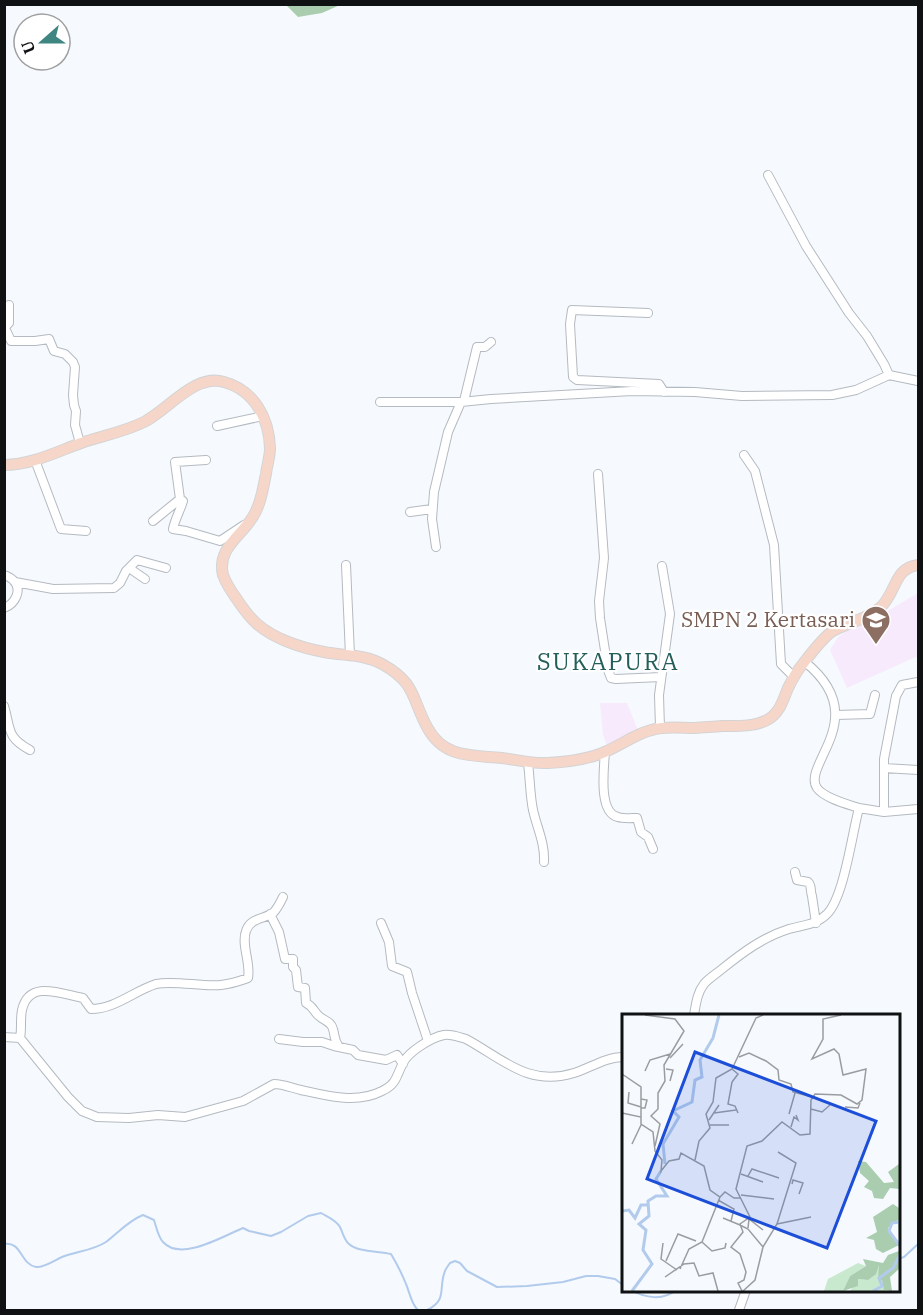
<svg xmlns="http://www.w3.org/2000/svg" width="923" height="1315" viewBox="0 0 923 1315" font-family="'IBM Plex Serif',serif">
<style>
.education{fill:#f7eafd}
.forest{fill:#aacdb0}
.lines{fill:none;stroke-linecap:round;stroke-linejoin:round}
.stream{stroke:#b2cbec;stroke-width:2}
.minor-casing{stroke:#b4bac1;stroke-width:10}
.major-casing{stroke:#d4d4d5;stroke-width:12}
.minor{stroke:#fff;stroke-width:8}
.major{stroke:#f7d6ca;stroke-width:10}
.labels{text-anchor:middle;stroke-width:4.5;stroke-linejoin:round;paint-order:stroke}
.education-label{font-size:21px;fill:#785e54;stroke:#fff;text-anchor:end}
.quarter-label{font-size:24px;letter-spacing:1.5px;fill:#245e5b;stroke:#fff}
.inset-river{fill:none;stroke:#b2cbec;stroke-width:3}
.inset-road{fill:none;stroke:#9a9da0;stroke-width:1.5}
.view{fill:#1d4ed8;fill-opacity:0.15;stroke:#1d4ed8;stroke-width:3}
.inset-edge{fill:none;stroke:#0f1113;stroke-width:3}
</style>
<rect width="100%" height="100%" fill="#f6fafe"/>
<path class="education" d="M918,593V656L847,688L830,650L838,637L849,629L886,612Z
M600,703H627L638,730L607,746L603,735Z"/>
<path class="forest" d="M286,5H340L322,13L298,17Z"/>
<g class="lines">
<path class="stream" d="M4,1244C22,1241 20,1264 36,1267C44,1268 55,1260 62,1257C77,1251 92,1251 106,1242C119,1232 128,1221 143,1215L154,1220C156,1226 158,1237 163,1242C181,1262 223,1236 243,1228L249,1231L271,1236L281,1232L308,1216L321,1213C328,1217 336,1220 340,1227C343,1233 344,1240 349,1244C357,1252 379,1251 391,1254C397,1264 402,1274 406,1284C410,1293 411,1304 418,1310
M898,1259L904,1257L918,1244
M631,1290C645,1298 663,1301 676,1290
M427,1310C448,1300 438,1288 445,1271C446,1268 448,1266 450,1263L455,1261L460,1263L467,1271L497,1287L527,1286L563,1282L586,1276H598L615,1279L623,1285"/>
<g class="minor-casing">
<path id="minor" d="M768,175L806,246L849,313L867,336L884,364L889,375
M648,313L572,310L570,324L573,377L577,380L659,384L664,392
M4,328L9,323V305
M5,328L11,341H35L49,339L54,351L65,354L73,362L75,367L73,395L74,405L76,411L75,425L80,443
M464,401L477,347H485L491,342
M380,402H461
M217,426L263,416
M744,455L755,471L774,545L781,664L794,677
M35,460L61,529L86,531
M598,474L604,558L599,601L600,618L608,670L611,678L616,679L661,677
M180,499L175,462L206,460
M410,512L432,509
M153,521L180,499L183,501C180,511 175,519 173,529L186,531L220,541L244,525
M436,547L432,519L434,492L448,432L461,402L491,399L632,391L695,392L742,396L832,395L856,390L889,375L918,381
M346,565L350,655
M129,568L145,579
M4,575C7,576 11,578 13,580C23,590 15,604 4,608
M15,582L53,589L114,588L120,583L126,571L137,560L166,568
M4,706C11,729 6,737 30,750
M836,715L870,714L875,695
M660,728L659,695L670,614L662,566
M605,752C604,768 598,813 618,817C624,819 632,818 637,818L641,832L648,837L653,849
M528,763C530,779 530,795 533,810C537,828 545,843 544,862
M884,768L918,770
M859,808L884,812L918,809
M884,812V759L896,696L902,685L918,682
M795,872L797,880L808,882C812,885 810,891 812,896L816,923
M270,914L279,932L285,959H293V967L296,970L298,987L305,988L306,1003C314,1007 313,1011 319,1016C324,1021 331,1021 333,1029C335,1036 334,1040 339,1047
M381,923L389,942L392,966L407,972L412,993L428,1041
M694,1015C696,1004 697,993 704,984C708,979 716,974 722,969C742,953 763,937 789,929C803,925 816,925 827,914C844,897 852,834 859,808C847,804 824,798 817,788C801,764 874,718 805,662
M4,1037L20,1038L68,1097L82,1111L97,1117L129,1118L158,1115L185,1117L243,1101L274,1084C283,1084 292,1088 301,1090C327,1096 357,1104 382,1091C397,1084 396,1076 403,1063C408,1052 432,1037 444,1035C451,1034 459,1037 466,1039C503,1059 528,1087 574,1073C590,1068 606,1057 623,1057
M20,1038C22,1029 20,1019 22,1010C29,979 61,994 83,998L91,1009C115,1009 134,991 156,984C174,980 202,987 221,985C230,984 240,981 248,978C251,963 241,945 246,931C250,918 264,919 273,913C278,908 280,903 283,897
M279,1039L303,1042H322L334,1046L353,1050L358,1055L386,1060L397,1055L403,1064
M739,1310L746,1290"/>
</g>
<g class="major-casing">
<path id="major" d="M4,465C31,465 56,452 81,443C101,436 124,432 144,422C168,410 195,373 224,382C254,390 269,418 270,448C270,457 267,465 266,474C263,487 262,500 255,513C245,534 216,547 223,575C226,583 231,591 236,598C242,607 249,617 257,624C274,639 302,648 324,652C344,656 364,654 382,664C416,683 411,697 427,727C444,759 472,755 502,758C518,760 532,764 548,763C567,762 590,759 607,751C625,743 641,730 662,728C673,727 684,728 695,728C704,727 713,727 722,726C736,726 754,727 767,720C780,713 783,700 788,688C792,680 797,671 802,665C809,656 824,636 833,631C849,622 868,619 881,607C897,591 894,568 918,565"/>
</g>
<use href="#minor" class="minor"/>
<use href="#major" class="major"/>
</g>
<defs>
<g id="school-pin" transform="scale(1.5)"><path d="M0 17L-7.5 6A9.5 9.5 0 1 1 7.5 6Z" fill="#8d6e63" stroke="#fff"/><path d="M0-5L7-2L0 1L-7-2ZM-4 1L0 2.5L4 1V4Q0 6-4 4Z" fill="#fff"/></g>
</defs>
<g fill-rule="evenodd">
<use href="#school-pin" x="876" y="620"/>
</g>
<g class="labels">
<g class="education-label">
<text x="855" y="627">SMPN 2 Kertasari</text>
</g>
<g class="quarter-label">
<text x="608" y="670">SUKAPURA</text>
</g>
</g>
<g transform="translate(622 1014)">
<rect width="278" height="278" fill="#f6fafe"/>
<path d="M236,249L244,252L228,262L221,277H202L206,265ZM254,252H258L263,277H228L236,265L246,266Z" fill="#c8e9cd"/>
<path d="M236,147L244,148L262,169L272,168L266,158L277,150V175L268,174L261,185L252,184L250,177L242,173L247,167L238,159ZM271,190L277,194V226L276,206L266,214L277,231L261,239L254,235L252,226L244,224L255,218L251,203ZM277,237V255L268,263L270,277L262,276L260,266H256L257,251L254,260L246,266L236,265V272L221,277L228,262L244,252L241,245L261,249L266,241Z" fill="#aacdb0"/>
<path class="inset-river" d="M43,150L41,130L57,103L51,97L70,88L73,66L80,63L78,46L91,24L97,1M0,197L7,196L13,204L19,191H25M278,208L270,209L267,217L278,232M10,277L30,250L21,236L24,216L17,210L27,202L26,187L34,182H45L34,165L39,157M251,277L260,272L257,264L271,254L278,241"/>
<path class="inset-road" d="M23,1L53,5L62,17L42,51L43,67L36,79V95L29,102L38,110L33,132M117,43L127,39L144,47L156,56L157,66L169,70L171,78L190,83M48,44L61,30M44,55L51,56L48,67M110,55L116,60L110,68L106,90L113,92L116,99M23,57L28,46L48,40M0,60L19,73V103M7,78L6,89L19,93M19,85L25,86L23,94H19M223,93L236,94L238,89M189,95L200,98L208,91M0,99L19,103V110L31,118L33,137L40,146L39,157L47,147L57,145L59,139L82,152L88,176L98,183L103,178L112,184H119M92,99L114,96M167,100L173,79M87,106L97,91M88,111H107M169,113L172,103L176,106L174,101M10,130L19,111M73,146L77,127L88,114L84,100L91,88L94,64L110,55L134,4L141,1M119,160L141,168M126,162L130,155L157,164M170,170L171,166L181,169L177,180M119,181L152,185M96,186L112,195L109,207M101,204L118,211M155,210L189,203M118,211L126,215L141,233L155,210L174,149L156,138M126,214L127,205L141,216M80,228L90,237L103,234L104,229M41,229L39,245L55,256M44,247L56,220L74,227M58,255L67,235L80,228L98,183M43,263L62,250L72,249L77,262L91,259L96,277M120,277L116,269L122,266L124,258L118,240L109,233L121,218L118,210L128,203L114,175L125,132L140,127L160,108L178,121L188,120L189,86L193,80L219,81L235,90L240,86L244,55L221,61L217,40L212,35L190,45L201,25V5L219,1M121,277L133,266L141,233"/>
<path class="view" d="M73,38L254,107L205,234L25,165Z"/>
<rect width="278" height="278" class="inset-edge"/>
</g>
<rect width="923" height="1315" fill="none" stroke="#0f1113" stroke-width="12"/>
<g transform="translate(42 42) rotate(249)"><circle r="28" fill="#ffffff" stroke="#9fa0a1" stroke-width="1.5"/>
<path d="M0-4.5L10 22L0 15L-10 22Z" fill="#3f8682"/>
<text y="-9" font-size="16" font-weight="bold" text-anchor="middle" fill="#0f1113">U</text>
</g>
</svg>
